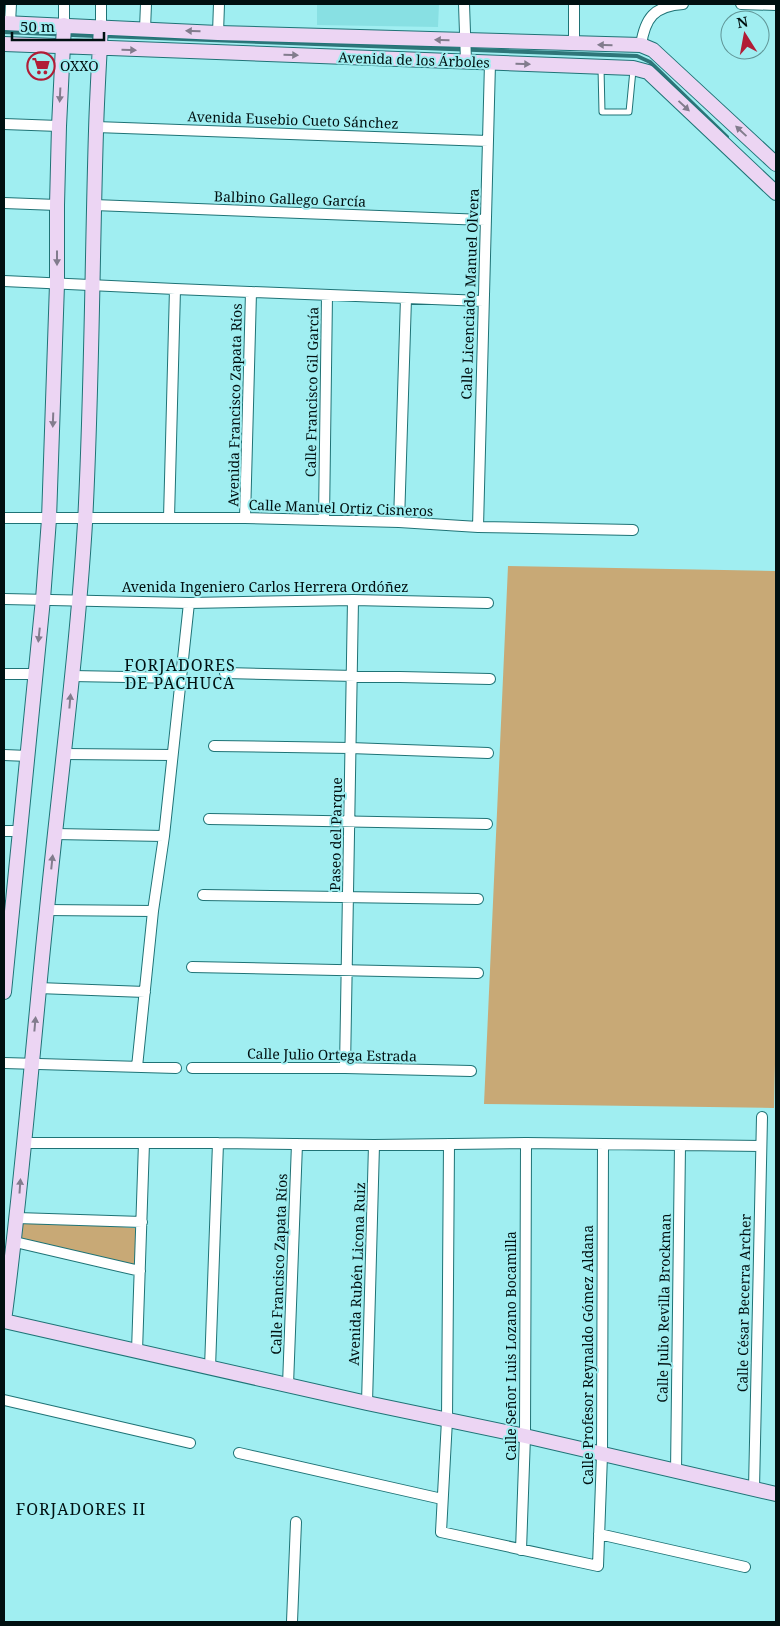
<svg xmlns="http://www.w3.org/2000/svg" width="780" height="1626" viewBox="0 0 780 1626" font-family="'Noto Serif',serif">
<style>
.built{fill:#88e0e3}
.green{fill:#c8a976}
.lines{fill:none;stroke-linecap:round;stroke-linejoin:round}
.stream{stroke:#2e7679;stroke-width:4}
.lane-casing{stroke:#1f7376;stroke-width:7}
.street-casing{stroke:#1f7376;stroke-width:12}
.secondary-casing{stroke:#1f7376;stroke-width:16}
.lane{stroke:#fff;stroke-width:5}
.street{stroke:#fff;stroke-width:10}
.secondary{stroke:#ecd5f3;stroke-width:14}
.oneway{fill:#827c8d}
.labels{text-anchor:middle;stroke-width:4;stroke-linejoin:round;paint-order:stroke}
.street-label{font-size:14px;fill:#001011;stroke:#a0eef1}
.poi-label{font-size:14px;fill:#001011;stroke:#a0eef1;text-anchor:start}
.quarter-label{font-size:16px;letter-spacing:1px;fill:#001011;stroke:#a0eef1}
</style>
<rect width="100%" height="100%" fill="#a0eef1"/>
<path class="built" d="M317,4H439L438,27L317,25Z"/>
<path class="green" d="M508,566L776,571V1020L774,1108L484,1104Z
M20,1220L135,1228L137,1268L19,1240Z"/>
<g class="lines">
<path class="stream" d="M4,32L96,36
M103,36L637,56L650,62L727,137"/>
<g class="lane-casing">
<path id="lane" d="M601,68L602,112H629L633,70"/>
</g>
<g class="street-casing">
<path id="street" d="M464,4L466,61
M741,4L776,5
M10,23L11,4
M64,25V4
M101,27V4
M145,29L146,4
M218,33L219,4
M574,44V4
M641,45C645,18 654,6 683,4
M4,124L59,126
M96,127L488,141
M4,203L57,205
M94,205L485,220
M4,281L175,289L483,301
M4,518H245L399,522L478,527L633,530
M169,518L175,289
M245,518L251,292
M324,520L327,295
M399,522L406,298
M478,527L490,63
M4,599L189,603L353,600L488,603
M225,673L490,679
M4,674H35
M72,676L181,678
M214,746L350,748L488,753
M65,754L172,755
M4,755L28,756
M209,819L487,824
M4,831H19
M55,834L164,836
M203,895L478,899
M46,910L153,911
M192,967L478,973
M38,988L145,992
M4,1063L176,1068
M137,1067L153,911L164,836L189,603
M192,1068H345L471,1071
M345,1068L353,600
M23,1143H218L374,1145L526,1143L761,1146
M449,1144L447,1420L441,1532L598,1566L602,1455L603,1144
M17,1218L142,1222
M15,1242L140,1271
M137,1351L144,1143
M210,1368L218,1143
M288,1385L297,1144
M4,1400L190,1443
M367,1403L374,1145
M239,1453L442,1499
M676,1472L680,1145
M754,1489L762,1117
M599,1534L745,1567
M521,1550L525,1436L526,1143
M292,1622L296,1522"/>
</g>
<g class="secondary-casing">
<path id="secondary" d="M4,23L218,33L641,45L653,50L776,164
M4,44L633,68L648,72L776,193
M4,992L43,599L49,519L57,284V205L59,126L64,25
M4,1321C22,1187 32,1053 46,919C59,787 77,655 85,523C92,392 92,261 96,131C97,96 99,62 101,27
M4,1321L367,1403L525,1436L776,1494"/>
</g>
<use href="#lane" class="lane"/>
<use href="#street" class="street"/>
<use href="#secondary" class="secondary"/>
</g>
<defs><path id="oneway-solid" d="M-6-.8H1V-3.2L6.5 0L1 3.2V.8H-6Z" transform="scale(1.25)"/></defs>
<g class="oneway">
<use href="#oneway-solid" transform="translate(193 31) rotate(-178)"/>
<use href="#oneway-solid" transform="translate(442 40) rotate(-178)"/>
<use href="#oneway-solid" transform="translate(605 45) rotate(-179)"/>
<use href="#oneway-solid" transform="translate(129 50) rotate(2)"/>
<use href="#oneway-solid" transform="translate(291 55) rotate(2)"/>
<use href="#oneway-solid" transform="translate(523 64) rotate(2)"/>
<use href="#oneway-solid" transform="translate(60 95) rotate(93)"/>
<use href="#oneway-solid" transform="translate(684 106) rotate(43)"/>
<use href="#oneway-solid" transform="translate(741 131) rotate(-137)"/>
<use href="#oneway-solid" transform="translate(57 258) rotate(90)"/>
<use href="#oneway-solid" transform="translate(53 420) rotate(92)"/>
<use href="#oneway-solid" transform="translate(39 635) rotate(96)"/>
<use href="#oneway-solid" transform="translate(70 701) rotate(-85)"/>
<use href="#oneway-solid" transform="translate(52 862) rotate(-84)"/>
<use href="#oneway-solid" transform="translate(35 1024) rotate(-85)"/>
<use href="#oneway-solid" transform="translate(20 1186) rotate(-86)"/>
</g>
<defs>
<g id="supermarket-ring" transform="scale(1.4375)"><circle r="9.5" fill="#a0eef1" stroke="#b11d36" stroke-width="1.5"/><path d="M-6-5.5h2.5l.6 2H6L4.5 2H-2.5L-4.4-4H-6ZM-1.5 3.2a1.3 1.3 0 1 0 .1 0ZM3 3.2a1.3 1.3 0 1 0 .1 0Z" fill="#b11d36"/></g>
</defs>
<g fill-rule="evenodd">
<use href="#supermarket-ring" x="41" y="66"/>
</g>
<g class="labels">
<g class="street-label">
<text transform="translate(414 60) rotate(2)" y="5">Avenida de los Árboles</text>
<text transform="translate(293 120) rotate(2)" y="5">Avenida Eusebio Cueto Sánchez</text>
<text transform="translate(290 199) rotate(2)" y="5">Balbino Gallego García</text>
<text transform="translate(470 294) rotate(-88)" y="5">Calle Licenciado Manuel Olvera</text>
<text transform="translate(312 392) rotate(-89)" y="5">Calle Francisco Gil García</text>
<text transform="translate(235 405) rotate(-89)" y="5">Avenida Francisco Zapata Ríos</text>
<text transform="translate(341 508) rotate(2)" y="5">Calle Manuel Ortiz Cisneros</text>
<text x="265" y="592">Avenida Ingeniero Carlos Herrera Ordóñez</text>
<text transform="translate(336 834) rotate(-89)" y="5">Paseo del Parque</text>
<text transform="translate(332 1055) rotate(1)" y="5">Calle Julio Ortega Estrada</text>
<text transform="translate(279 1264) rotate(-88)" y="5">Calle Francisco Zapata Ríos</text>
<text transform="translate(357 1274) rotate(-88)" y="5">Avenida Rubén Licona Ruiz</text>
<text transform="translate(744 1303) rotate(-89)" y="5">Calle César Becerra Archer</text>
<text transform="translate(664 1308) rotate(-89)" y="5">Calle Julio Revilla Brockman</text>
<text transform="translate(511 1346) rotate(-90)" y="5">Calle Señor Luis Lozano Bocamilla</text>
<text transform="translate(588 1355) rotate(-90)" y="5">Calle Profesor Reynaldo Gómez Aldana</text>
</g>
<g class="poi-label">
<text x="60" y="71">OXXO</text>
</g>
<g class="quarter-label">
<text x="180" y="671">FORJADORES<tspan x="180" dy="18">DE PACHUCA</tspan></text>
<text x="81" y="1515">FORJADORES II</text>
</g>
</g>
<rect width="780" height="1626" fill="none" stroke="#001011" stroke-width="10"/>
<g transform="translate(745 35) rotate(349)"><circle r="24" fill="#a0eef1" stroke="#609597"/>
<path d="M0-4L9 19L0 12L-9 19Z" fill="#b11d36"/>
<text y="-8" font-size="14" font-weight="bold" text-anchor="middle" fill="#001011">N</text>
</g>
<path d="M12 32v8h92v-8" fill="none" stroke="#001011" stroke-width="2.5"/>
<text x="20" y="32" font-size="15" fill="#001011" stroke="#a0eef1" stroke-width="4" paint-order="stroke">50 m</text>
</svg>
